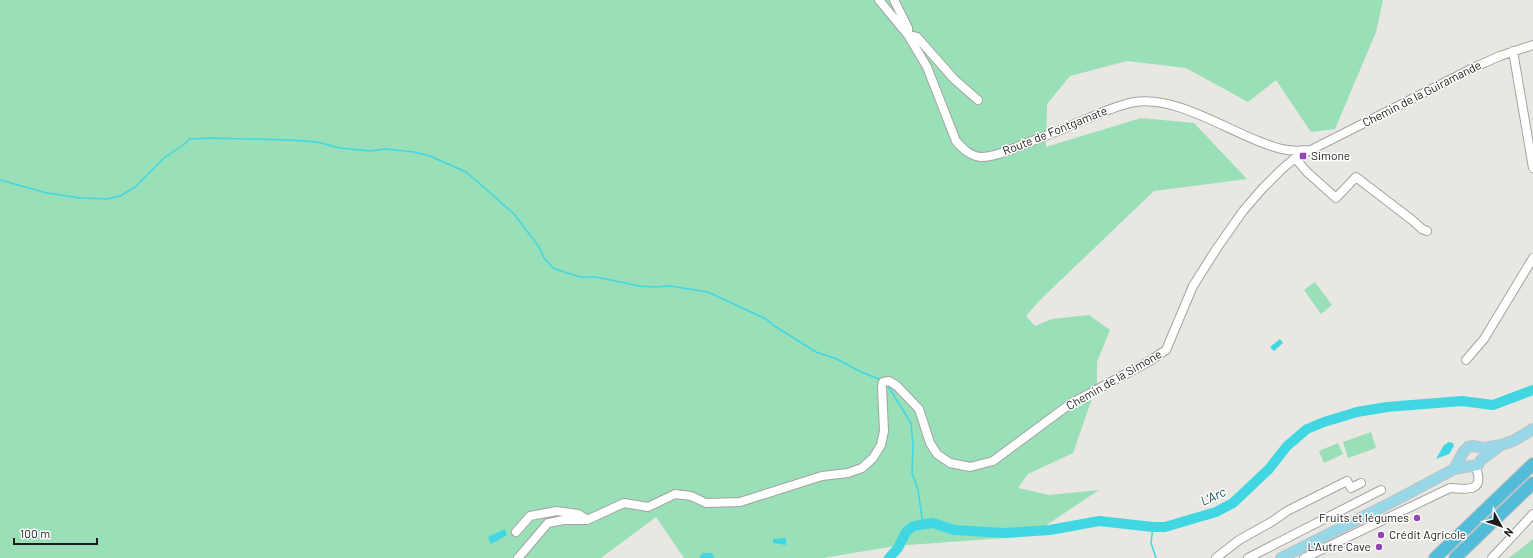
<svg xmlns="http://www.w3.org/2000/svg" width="1533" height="558" viewBox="0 0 1533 558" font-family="Barlow,sans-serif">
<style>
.green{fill:#99dfb7}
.water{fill:#40d7e3}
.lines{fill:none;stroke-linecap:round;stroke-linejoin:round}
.stream{stroke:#40d7e3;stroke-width:1.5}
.river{stroke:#40d7e3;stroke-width:10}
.minor-casing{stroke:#a5a39f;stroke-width:10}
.major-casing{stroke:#c4c4c4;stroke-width:12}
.highway-casing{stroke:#c4c4c4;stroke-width:14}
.minor{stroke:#fff;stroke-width:8}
.major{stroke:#98d7e8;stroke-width:10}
.highway{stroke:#53bcd9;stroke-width:12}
.poi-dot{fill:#9444b3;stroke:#fff;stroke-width:1.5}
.labels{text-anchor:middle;stroke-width:3;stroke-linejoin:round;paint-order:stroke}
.street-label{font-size:12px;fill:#1d1d1b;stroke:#fff}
.poi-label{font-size:12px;fill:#1d1d1b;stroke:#fff;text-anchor:start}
.water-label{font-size:13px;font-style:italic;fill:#0f4f54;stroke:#fff}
</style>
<rect width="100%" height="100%" fill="#e9e7e2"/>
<path class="green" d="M0,0H1383L1376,32L1335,129L1311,132L1276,80L1248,102L1186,68L1127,61L1070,76L1047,104L1046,147L1141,118L1194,123L1247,179L1154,191L1040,300L1026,316L1035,326L1052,319L1089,315L1110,330L1097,362V384L1073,453L1028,474L1018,488L1049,495L1099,490L1030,536L895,546L823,558H684L656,517L601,558H0Z
M1315,282L1332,305L1321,314L1304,290Z
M1371,432L1376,448L1348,458L1343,442Z
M1338,443L1343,454L1324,463L1319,451Z
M1533,539V558H1509Z"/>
<path class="water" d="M1280,339L1283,343L1274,351L1270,347Z
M1449,442L1453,443L1454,446L1449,454L1436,459L1444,445Z
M505,529L507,535L491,544L488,537Z
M786,538V545L773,543V539Z"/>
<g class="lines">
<path class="stream" d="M0,180L47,193L80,198L107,199L120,196L135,187L164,158L186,143L189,139L210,138L290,140L317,142L340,148L371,151L385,149L414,152L430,156L466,172L479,183L514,214L539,247L544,258L553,268L567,273L581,277H596L639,286L655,287L670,286L708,292L766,319L773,325L816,352L837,359L859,371L881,380
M888,386L911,423L913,446L912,473L918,490L923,524
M1153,527L1151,543L1156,558"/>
<path class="river" d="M705,558H709
M889,558L898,548L906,532L912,527L919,525L933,523L954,530L1005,533L1050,530L1099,521L1153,527H1165L1216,512L1233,503L1269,469L1287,446L1307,429L1324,422L1357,412L1387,407L1462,401L1493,405L1533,390"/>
<g class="minor-casing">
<path id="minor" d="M879,0L908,35L927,67L956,141C963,149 970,156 981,157C995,157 1009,150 1022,145C1043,137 1063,129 1084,120C1101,113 1117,105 1135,102C1174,96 1222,127 1258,141C1273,147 1289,153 1306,150
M894,0L908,28V35L917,37L954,79L978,100
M1513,51L1533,168
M1295,158L1307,172L1336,198L1356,177L1412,220L1422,229L1427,231
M1466,360L1484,339L1533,258
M516,532L530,516L557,511L578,514L586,519
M518,558L548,523L564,520H587L624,503L648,507L675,494L691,496L706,503L740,502L822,476L848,473L862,468L873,458L881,445L884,431L882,387L883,382L889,381L897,386L919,409L930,443L937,454L950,463L970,467L993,461L1070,404L1148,362L1166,350L1193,286L1217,248L1243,211L1262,189L1282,169L1295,158L1475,67L1500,56L1533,45
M1216,558L1239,540L1273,521L1287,511L1347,481L1351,488L1361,483
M1248,558L1381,490
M1304,558L1450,488C1469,490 1486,491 1475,466
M1492,558L1533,514"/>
</g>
<g class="major-casing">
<path id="major" d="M1454,469L1464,451L1468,447L1473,446L1484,448L1501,445L1513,441L1533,429
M1281,558L1402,497L1454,469L1478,465L1481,460L1501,445"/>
</g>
<g class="highway-casing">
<path id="highway" d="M1435,558L1533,464
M1455,558L1533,483"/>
</g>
<use href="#minor" class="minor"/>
<use href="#major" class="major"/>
<use href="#highway" class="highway"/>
</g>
<g class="poi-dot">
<rect x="1299" y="152" width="8" height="8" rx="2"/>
<circle cx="1417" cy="518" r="4"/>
<circle cx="1381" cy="535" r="4"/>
<circle cx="1379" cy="547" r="4"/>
</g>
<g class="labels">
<g class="street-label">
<text transform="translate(1422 94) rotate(-27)" y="4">Chemin de la Guiramande</text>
<text transform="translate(1055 131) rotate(-22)" y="4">Route de Fontgamate</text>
<text transform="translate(1114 380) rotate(-30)" y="4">Chemin de la Simone</text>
</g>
<g class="poi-label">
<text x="1311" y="160">Simone</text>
<text x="1409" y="522" text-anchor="end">Fruits et légumes</text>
<text x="1389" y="539">Crédit Agricole</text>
<text x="1371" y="551" text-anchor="end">L'Autre Cave</text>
</g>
<g class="water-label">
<text transform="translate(1213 496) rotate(-25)" y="5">L'Arc</text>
</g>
</g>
<g transform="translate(1501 526) rotate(130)" stroke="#ffffff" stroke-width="3" paint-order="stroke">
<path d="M0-3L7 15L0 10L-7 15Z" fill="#1d1d1b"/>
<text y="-6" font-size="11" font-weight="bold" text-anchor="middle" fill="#1d1d1b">N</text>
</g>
<path d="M14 538v6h83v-6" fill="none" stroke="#1d1d1b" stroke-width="2"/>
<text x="20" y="538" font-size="12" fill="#1d1d1b" stroke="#ffffff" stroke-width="3" paint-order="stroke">100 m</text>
</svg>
